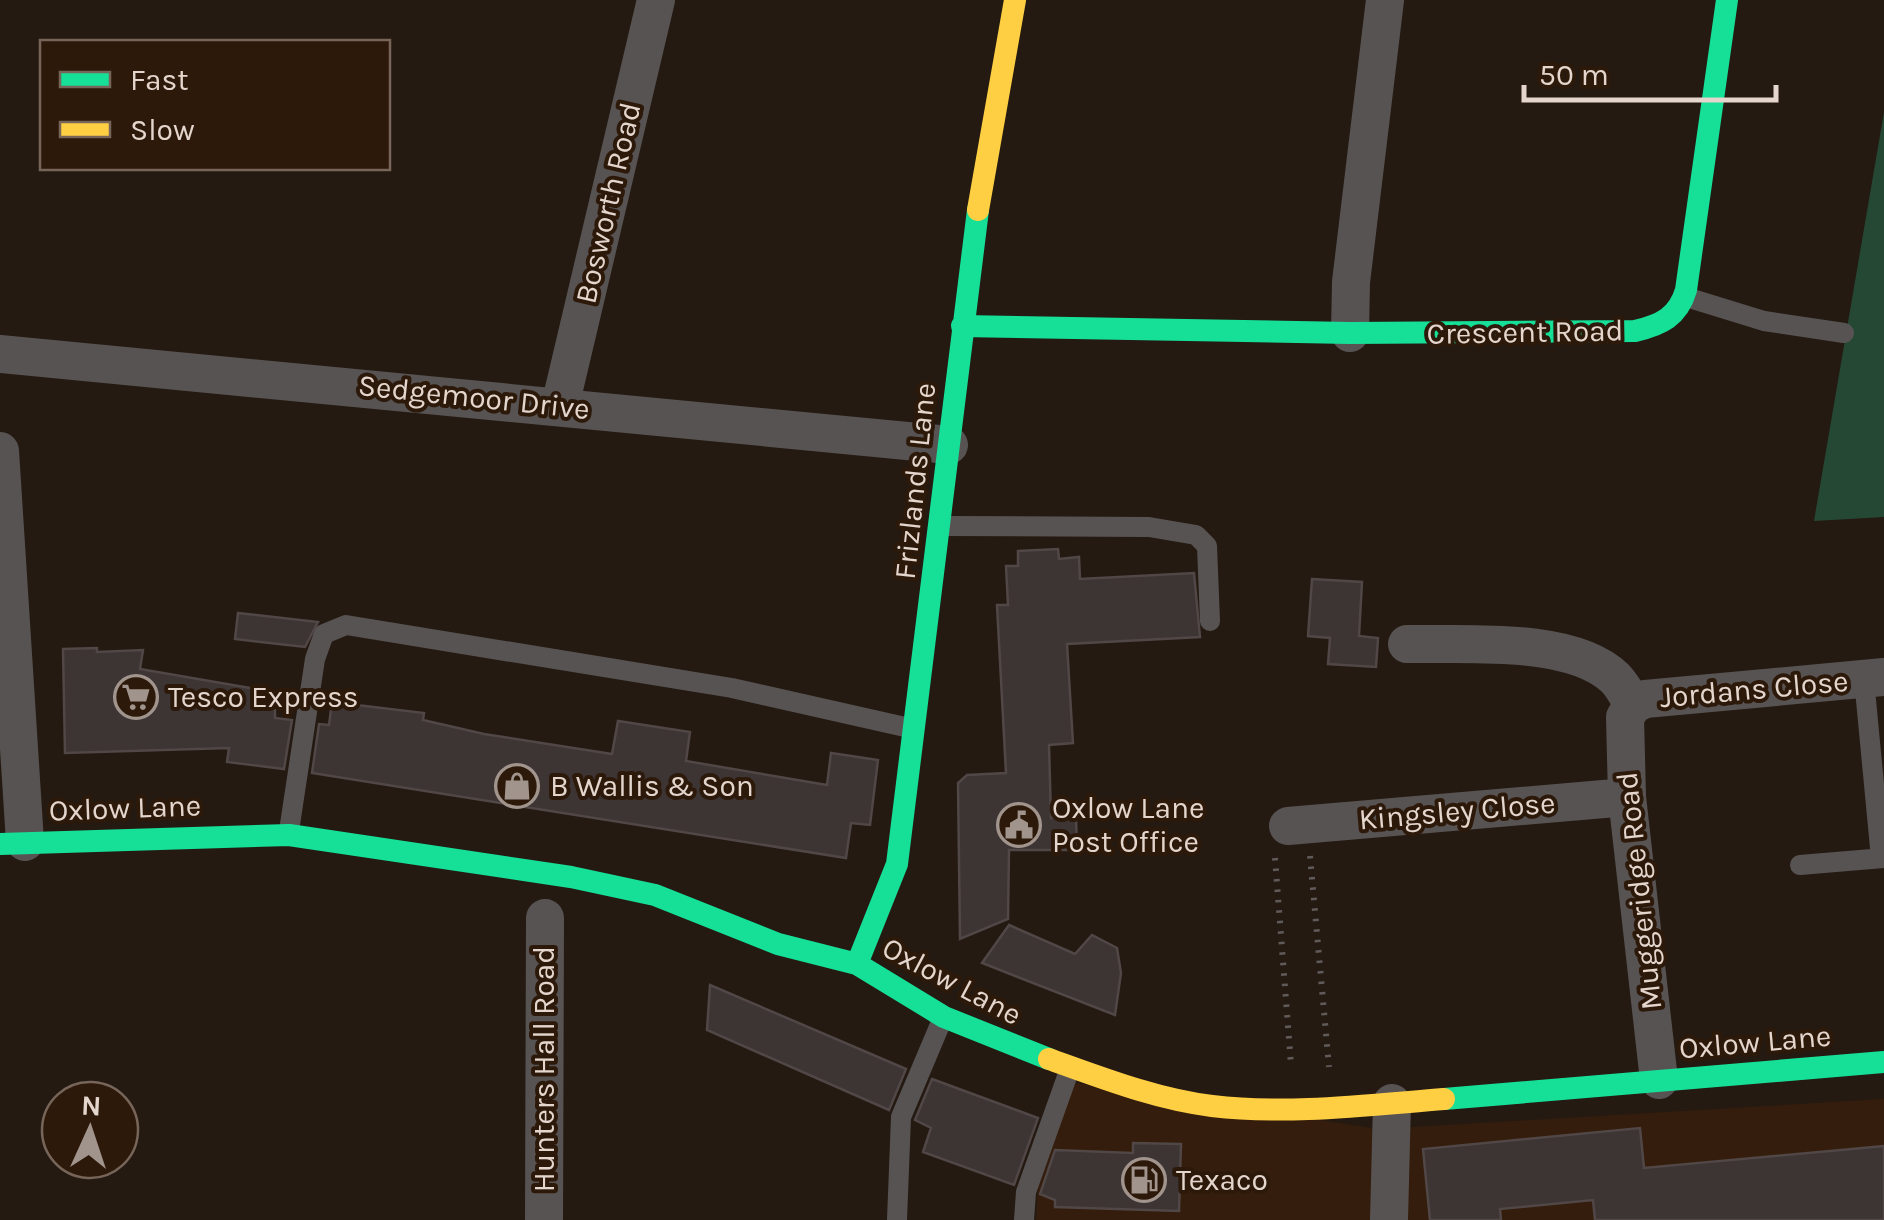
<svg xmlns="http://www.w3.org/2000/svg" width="1884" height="1220" viewBox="0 0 1884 1220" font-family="Karla,sans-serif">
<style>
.built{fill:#341d0c}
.green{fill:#254835}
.building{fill:#3d3434;stroke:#504746;stroke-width:2.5}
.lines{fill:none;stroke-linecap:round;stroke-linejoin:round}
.path{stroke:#605b5a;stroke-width:6;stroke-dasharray:2.5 8;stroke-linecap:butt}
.lane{stroke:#585353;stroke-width:20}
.street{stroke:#585353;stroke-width:38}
.fast{stroke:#16e098;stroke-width:22}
.slow{stroke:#ffcf43;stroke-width:22}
.labels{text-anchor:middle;stroke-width:8;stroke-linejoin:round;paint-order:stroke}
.street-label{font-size:30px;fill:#e4d6cd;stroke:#2c190a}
.poi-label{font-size:30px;fill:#e4d6cd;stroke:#2c190a;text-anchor:start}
</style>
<rect width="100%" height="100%" fill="#241a12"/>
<path class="built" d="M1070,1082L1379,1129L1884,1099V1220H1036L1039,1170Z"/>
<path class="green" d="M1884,112V517L1814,521Z"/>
<path class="building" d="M1058,549L1059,559L1079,557L1080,579L1194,573L1200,637L1067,644L1073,743L1049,745L1051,818L1076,817L1077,850H1009L1008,919L960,939L958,783L967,775L1006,773L997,605H1008L1006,566H1018V551Z
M1312,579L1362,582L1359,636L1378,638L1376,667L1328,664L1330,638L1308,636Z
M238,613L318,622L305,647L235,639Z
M97,648V652L143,650L140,669L262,690L260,708L275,710V718L292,720L284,769L227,762L229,748L65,753L63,649Z
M332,702L424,713L423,720L484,734L612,754L618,721L690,732L686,761L827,785L831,753L878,760L870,825L851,823L846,858L312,773L319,724L329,725Z
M1009,925L1075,954L1092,935L1117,948L1121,973L1115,1015L982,963Z
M710,985L906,1069L889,1110L707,1030Z
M932,1079L1038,1118L1014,1185L923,1152L931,1128L915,1120Z
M1640,1128L1644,1168L1884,1146V1220H1595L1593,1200L1500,1209L1501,1220H1430L1423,1149Z
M1133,1143L1181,1144L1179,1211L1055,1207V1200L1040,1194L1055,1150L1133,1153Z"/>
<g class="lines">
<path class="path" d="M1310,856L1329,1067
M1275,858L1291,1065"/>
<path class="lane" d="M1686,297L1764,321L1844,333
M942,526L1149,527L1196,535L1207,546L1210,621
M1864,679L1881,858
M289,831L315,659L324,634L346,625L732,688L914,729
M1800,865L1884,858
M897,1220L901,1117L942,1020
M1024,1220L1026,1192L1069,1071"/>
<path class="street" d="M1350,333L1351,282L1385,0
M0,354L949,445
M560,406L656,0
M0,451L25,842
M1407,644C1464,645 1572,636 1615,678C1622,685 1628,696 1633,705
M1633,705L1625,717L1627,797L1659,1080
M1633,705L1645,699L1884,677
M1288,826L1627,797
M544,1220L545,918
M1389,1220L1392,1103"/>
<path class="fast" d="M962,326L1350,333L1635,331C1661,325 1678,317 1686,290L1727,0
M0,844L289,835L571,877L655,895L778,944L857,964L944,1017L1049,1059
M857,964L897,864L978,210
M1444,1099L1884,1062"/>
<path class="slow" d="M978,210L1015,0
M1049,1059C1102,1078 1156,1099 1212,1106C1288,1115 1368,1105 1444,1099"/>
</g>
<defs>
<g id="supermarket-ring" transform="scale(2.25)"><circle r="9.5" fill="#2c190a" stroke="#a1948c" stroke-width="1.5"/><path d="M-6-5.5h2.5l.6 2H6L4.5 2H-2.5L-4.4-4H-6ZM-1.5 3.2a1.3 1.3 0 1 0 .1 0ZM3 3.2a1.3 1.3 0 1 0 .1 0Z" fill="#a1948c"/></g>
<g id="shop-ring" transform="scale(2.25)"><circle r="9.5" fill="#2c190a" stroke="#a1948c" stroke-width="1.5"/><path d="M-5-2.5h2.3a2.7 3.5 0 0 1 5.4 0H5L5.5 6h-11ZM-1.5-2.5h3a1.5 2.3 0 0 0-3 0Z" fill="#a1948c"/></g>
<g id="civic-ring" transform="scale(2.25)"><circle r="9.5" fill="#2c190a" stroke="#a1948c" stroke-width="1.5"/><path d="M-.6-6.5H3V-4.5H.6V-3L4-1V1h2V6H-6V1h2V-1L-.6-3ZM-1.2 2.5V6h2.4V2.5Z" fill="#a1948c"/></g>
<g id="fuel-ring" transform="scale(2.25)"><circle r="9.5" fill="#2c190a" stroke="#a1948c" stroke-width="1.5"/><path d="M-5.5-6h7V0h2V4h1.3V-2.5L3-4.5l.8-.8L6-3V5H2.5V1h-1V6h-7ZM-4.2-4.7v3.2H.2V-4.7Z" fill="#a1948c"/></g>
</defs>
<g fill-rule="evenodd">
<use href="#supermarket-ring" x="136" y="697"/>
<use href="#shop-ring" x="517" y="786"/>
<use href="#civic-ring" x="1019" y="825"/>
<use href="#fuel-ring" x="1144" y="1180"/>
</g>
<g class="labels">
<g class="street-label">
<text transform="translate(608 203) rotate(-77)" y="10">Bosworth Road</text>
<text transform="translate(1525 332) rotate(-1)" y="10">Crescent Road</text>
<text transform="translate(474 397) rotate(6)" y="10">Sedgemoor Drive</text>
<text transform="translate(915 481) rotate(-84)" y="10">Frizlands Lane</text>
<text transform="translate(1754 689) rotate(-5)" y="10">Jordans Close</text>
<text transform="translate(125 808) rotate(-2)" y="10">Oxlow Lane</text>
<text transform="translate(1457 811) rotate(-5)" y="10">Kingsley Close</text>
<text transform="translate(1639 891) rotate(-96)" y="10">Muggeridge Road</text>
<text transform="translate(952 981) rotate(28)" y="10">Oxlow Lane</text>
<text transform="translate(1755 1042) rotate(-5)" y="10">Oxlow Lane</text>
<text transform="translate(544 1069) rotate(-90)" y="10">Hunters Hall Road</text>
</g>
<g class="poi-label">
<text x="168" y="707">Tesco Express</text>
<text x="550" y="796">B Wallis &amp; Son</text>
<text x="1052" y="818">Oxlow Lane<tspan x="1052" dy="34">Post Office</tspan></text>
<text x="1176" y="1190">Texaco</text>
</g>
</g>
<rect x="40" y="40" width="350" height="130" fill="#2c190a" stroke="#766558" stroke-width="2.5"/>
<rect x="60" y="72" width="50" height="15" fill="#16e098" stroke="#766558" stroke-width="2.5"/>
<text x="130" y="90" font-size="30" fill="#e4d6cd">Fast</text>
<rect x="60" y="122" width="50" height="15" fill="#ffcf43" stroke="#766558" stroke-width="2.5"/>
<text x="130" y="140" font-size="30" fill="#e4d6cd">Slow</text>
<g transform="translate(90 1130) rotate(3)"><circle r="48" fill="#2c190a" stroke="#766558" stroke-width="2.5"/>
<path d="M0-8L18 38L0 25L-18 38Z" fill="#a1948c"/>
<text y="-15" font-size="28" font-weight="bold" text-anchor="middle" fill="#e4d6cd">N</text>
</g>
<path d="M1524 85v15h252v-15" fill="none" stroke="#e4d6cd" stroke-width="5"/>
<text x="1539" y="85" font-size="30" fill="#e4d6cd" stroke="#2c190a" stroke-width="8" paint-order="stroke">50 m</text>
</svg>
